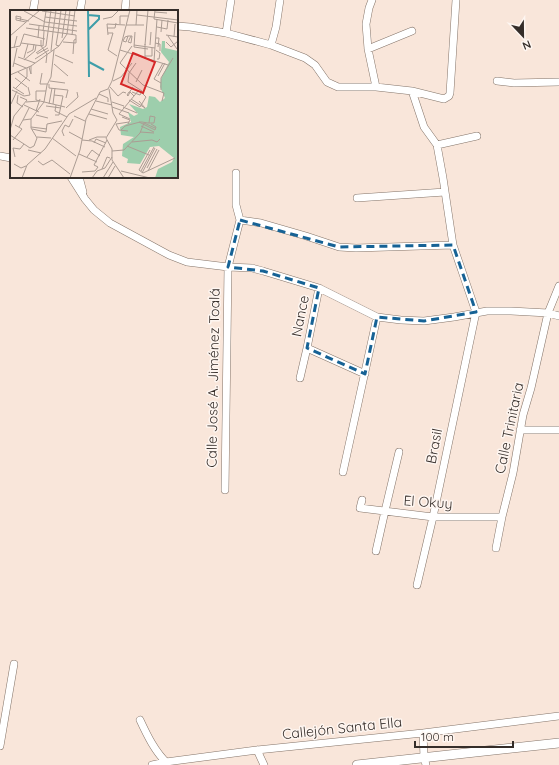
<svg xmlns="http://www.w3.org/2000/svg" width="559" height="765" viewBox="0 0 559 765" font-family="Quicksand,sans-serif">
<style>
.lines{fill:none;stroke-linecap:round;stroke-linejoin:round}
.minor-casing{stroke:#847469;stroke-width:8}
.tertiary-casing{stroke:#847469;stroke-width:10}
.minor{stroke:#fff;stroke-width:7}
.tertiary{stroke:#fff;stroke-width:9}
.marked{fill:none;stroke:#166295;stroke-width:3;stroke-dasharray:8 5;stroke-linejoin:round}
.labels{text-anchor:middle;stroke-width:3;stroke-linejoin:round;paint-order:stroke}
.street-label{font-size:14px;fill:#352d29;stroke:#fef6f1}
.inset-river{fill:none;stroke:#3f9ea9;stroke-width:2}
.inset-road{fill:none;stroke:#ab9c93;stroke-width:1}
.view{fill:#d62828;fill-opacity:0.15;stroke:#d62828;stroke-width:2}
.inset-edge{fill:none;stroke:#352d29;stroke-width:2}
</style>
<rect width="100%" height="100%" fill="#f9e6da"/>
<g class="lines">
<g class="minor-casing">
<path id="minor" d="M372,0L369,8L366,24L368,49L376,87
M33,11L35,0
M80,11L82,0
M125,11L126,0
M177,26L190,27L226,33L271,45L305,58L315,65L327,82L338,87H376L412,91L424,127L437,145L443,178L453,245L476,312L433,517L417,585
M226,33L231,0
M271,45L276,27L280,0
M368,49L412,31
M497,81L514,83L559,82
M412,91L444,99L449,96L450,93L456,0
M437,145L477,136
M0,156L11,158
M71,177L85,199L94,210L110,223L169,255L187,262L228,267L252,268L263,271L319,288L377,317L401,320L424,321L454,317L487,311H511L548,313L559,316
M79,177L83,192
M357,198L445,192
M240,220L261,223L306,236L339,247L356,248L453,245
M307,348L365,374
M300,378L307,348L319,288
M520,430H559
M343,472L377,317
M225,490L228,267L240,220L236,205V173
M362,500L360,508L433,517H502
M496,548L502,517L513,473L523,415L531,388L548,313L559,286
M376,551L385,511L399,452
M140,720C147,735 155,752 168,764
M423,733L424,757L426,765
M0,746L14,664
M257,750L264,765
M152,765L166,762L257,750L423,733L559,716"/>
</g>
<g class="tertiary-casing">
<path id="tertiary" d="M357,765L559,743"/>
</g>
<use href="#minor" class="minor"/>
<use href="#tertiary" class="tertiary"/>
</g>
<path class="marked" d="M240,220L339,247L453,245L476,312L424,321L377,317L365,374L307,348L319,288L263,271L228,267Z"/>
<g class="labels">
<g class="street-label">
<text transform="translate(300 316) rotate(-79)" y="5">Nance</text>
<text transform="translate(213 378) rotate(-89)" y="5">Calle José A. Jiménez Toalá</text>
<text transform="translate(509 428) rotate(-78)" y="5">Calle Trinitaria</text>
<text transform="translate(434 446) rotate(-79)" y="5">Brasil</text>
<text transform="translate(428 502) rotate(4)" y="5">El Okuy</text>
<text transform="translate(342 728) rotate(-6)" y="5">Callejón Santa Ella</text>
</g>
</g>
<g transform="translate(10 10)">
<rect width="168" height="168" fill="#f9e6da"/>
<path d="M152,31H155V38L168,41V168H145L148,159L162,152L164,148L149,136L140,137L130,154L117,153L118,149L112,146L113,134L124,127L111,125L110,117L121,112L118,102L124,106L128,104L119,94L133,99L137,97L139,86L145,87L150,92L155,88L150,77L151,69L159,52L151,42Z" fill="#9dceac"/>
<path class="inset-river" d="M78,0L79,67M78,5L89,6V9L78,20M79,52L94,60"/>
<path class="inset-road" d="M145,0L144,9L168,13M14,1L35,12L67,16M32,1L65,6M145,2L157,3M127,5L168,10M35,7L67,11M6,8L19,11M93,9L102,7L109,0M10,11L11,7L6,6V10L16,12M19,14L67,21M110,14V6H118M116,15H134M126,15L127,0M147,17L157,19L158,10M16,18L66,25V33L53,32M97,18H105L106,13M33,21L36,1M43,22L46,0M125,22L124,37L138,39M151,22L152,10M48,23L51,0M48,23L46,35L49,36M98,23H103L98,40L107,46M62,25L65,0M98,25L97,14L115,15M156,25L168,27M0,26L30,0M118,26L116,32L113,31L115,27L118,26H122L121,33L118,32L121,26M158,26L167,39M164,27L165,14M28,28L29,16M52,28L56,0M146,28H149L148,37M31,30V36L37,44L36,53M156,32L161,37L168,31M11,33L33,36L34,21M145,33L150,34V41M124,35L145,38M135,35L138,0M140,35L141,22M0,38L10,36L14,24L35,29M4,38L7,26M110,40L158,55M146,40L150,43L149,49H147M41,41L43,22M17,43L23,40L24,34M26,43L36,36L41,0M27,44L38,38M63,44L64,30L66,29M45,45L63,53M135,46H142V38M8,47L25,53M14,48L18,34M25,49L39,40M135,49V34M14,50L25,41L26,35M144,51L147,9M4,53L16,58M110,53L133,75L154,83L152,91M110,53L122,36M44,54L58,66M3,57L7,38M19,57L21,64V56M8,62L20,71M32,63L30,74H37M0,65L21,56L49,36L57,24L60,0M148,66L155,53M5,68L17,77M40,71L55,73M103,71L111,67L122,53M126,72L132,60M151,73L144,69L153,53M39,74V78L58,80L56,88M37,75L41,67L44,40M3,77L14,84M100,77L108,86L113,82L116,83M123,77L121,80L120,81V82L118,86L117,85L119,82H120L124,86M5,79L17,67V58M99,79L103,103L107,110L96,128L102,139V150L114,168M2,80L14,86L20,85L18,77M151,80V68L163,48M36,81H26V90L55,97M122,82L130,85L132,81L118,72L119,63L126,53M89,84L98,88V92M8,85L7,93L13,97M44,85L53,86L49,105H45M121,89L135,98L129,91M119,90L130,97L136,87L131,82M86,91L102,95M16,92L29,91M34,92L37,75M102,92L114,96M1,94L7,81M39,94L42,78M43,94L45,78M14,95L29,102M46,95L45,101L57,107M36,96L51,98M102,97L119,103M113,97L127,103M56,98L68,87L67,82M81,99L98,104M26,101L30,89M79,104L97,109M26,105L38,108M64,106L75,111M112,107L120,110L118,114M120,109L109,104L129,80M13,110L19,98M129,112L145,120L146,117L141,114M134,113L145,118M37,114L52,111M106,114L109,120L118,121M106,114L119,112M131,116L144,122M9,117L13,110L21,109M21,117L37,119M22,119L36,122L37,114M0,120L4,106L17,90L10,87M111,120L115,116L130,112H132L138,113H144L145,107L140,106L139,113M59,122L72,129M130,122L144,123M0,125L14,134M54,126L52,121L55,115L59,117L63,109M27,127L41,128M42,128L66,146M3,130L12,119L5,115M72,130L82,131L95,137M79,130L87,127H96M122,132L142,130L147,132L150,129M84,133L86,129L96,133M24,136L27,128L21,118V109L34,92M117,136L139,145M18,140L31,143M102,141L114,140L130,123L134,113M69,144L87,152M5,147L3,138L10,139L14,134L20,138L24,136M77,147L82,140L90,146M28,151L33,155L42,150L60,164M4,154L11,158L16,156M137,158L147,139M92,159L97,147L100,148M111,161L140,168M131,161L144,137M138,161L149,140M72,162L85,161L88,157L84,155L97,130M132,163L145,138M133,163L165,148M133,163L129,160L140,140M12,168L17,155L35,139L59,104L86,88M60,168L70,140L76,109L90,82L98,79L102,71L120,0M82,168L87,161L95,158L102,147M93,168L103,152M98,168L105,156"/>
<path class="view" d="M123,43L145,52L133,83L111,74Z"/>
<rect width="168" height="168" class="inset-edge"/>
</g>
<g transform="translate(523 36) rotate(158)" stroke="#fef6f1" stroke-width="3" paint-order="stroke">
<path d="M0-3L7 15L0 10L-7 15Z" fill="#352d29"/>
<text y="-6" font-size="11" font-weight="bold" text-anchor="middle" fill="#352d29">N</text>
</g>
<path d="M415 741v6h98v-6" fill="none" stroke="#352d29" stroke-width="2"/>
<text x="421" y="741" font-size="12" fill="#352d29" stroke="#fef6f1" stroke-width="3" paint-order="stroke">100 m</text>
</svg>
